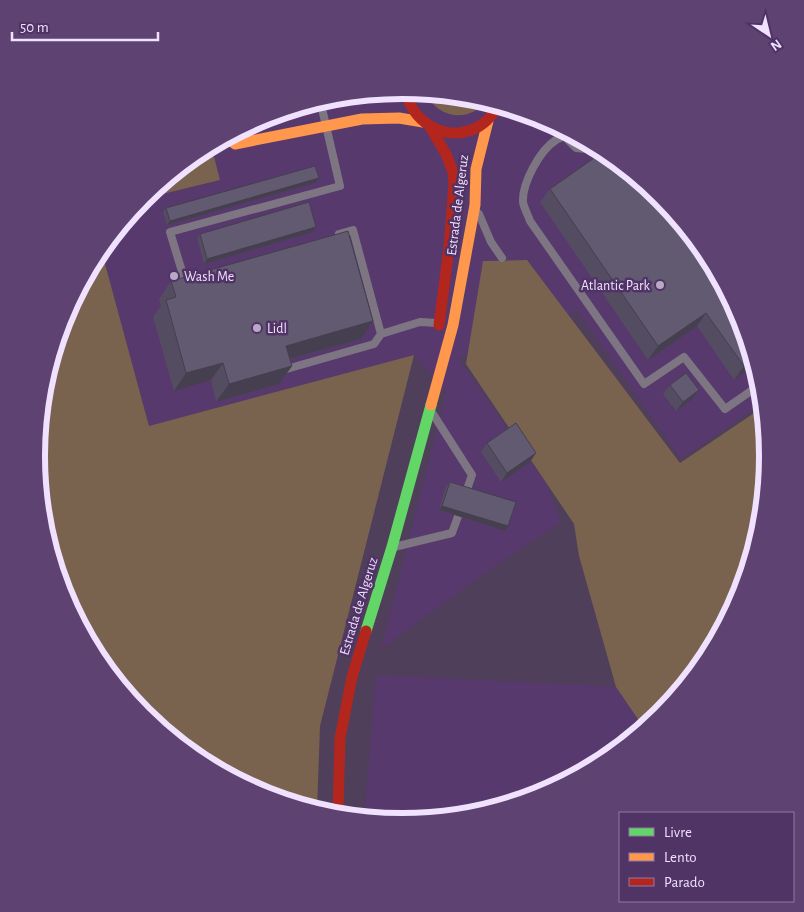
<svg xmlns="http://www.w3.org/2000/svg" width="804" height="912" viewBox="0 0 804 912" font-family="'Alegreya Sans',sans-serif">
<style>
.built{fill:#57396d}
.green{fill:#79624e}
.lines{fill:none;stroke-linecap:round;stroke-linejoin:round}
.lane{stroke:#7d7682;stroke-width:8}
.fast{stroke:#63d668;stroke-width:11}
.slow{stroke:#ff974d;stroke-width:11}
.jam{stroke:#b3261e;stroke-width:11}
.wall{fill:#544d61}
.shaded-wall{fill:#453f4f}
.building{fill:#625a71;stroke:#453f4f}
.poi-dot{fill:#b8a8c6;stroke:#503466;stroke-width:2}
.labels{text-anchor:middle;stroke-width:5;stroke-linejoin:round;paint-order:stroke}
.street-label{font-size:14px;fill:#f0e1ff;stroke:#503466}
.poi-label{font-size:14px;fill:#f0e1ff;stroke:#503466;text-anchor:start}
.rim{fill:none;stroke:#f0e1ff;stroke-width:6}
</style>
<rect width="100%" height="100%" fill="#4f3f5b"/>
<path class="built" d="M402,90L474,97L542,118L605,152L706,253L740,316L761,385L763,403L681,459L577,311L458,358L545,481L561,522L485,573L381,649L446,394L414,355L149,426L101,249L142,199L220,180L211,145L262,118L331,97Z
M376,675L616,687L644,728L605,760L542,794L473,815L402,822L364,818Z"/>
<path class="green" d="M427,93L474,97L486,101C470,123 436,119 427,93Z
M211,145L220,180L142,199L199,152Z
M101,249L149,426L414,355L320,726L317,811L262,794L199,760L143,714L98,659L64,596L43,527L36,456L43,384L64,316Z
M527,260L680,463L763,407L768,456L761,528L740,596L706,659L660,715L644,728L616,687L579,556L574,524L466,364L483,261Z"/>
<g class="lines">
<path class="lane" d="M566,132L568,140L576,148L587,149L593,145
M566,135C563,137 559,138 556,140C540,150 522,183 523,202C524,208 528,215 530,221L644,384L684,357L725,409L761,384
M479,214L491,242L502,258
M339,234L353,230L381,334L420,322L437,323
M193,275L184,278L170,232L340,186L320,100
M283,370L374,344L381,334
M433,414L472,475L465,495
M394,547L452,533L461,508"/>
<path class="fast" d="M366,631L392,547L431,405"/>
<path class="slow" d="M226,137L235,144L362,119L399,118L423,122
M431,405L453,325L475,205L476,169L488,121"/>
<path class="jam" d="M406,91C411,120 442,141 471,130C484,126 492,115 500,105
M430,127L446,154L453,172L454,184L449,248L439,325
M338,815L340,738L352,677L366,631"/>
</g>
<path class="wall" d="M315,183L167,225L163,212L166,208Z
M550,189L740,316L755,365L734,380L697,326L648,360L540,202Z
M316,227L313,232L204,264L197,238L200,234Z
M171,281L361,339L290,359L292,366L279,384L216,402L211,380L174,391L153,317L161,306L159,299Z
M670,385L692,399L676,411L663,394Z
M487,443L530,462L501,482L481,452Z
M450,482L505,531L439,510L446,486Z"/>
<path class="shaded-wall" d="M319,178L315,183L167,225L170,221Z
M316,227L313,232L204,264L207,259Z
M706,313L697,326L648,360L658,346Z
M373,321L361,339L274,363L286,346Z
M753,360L755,365L734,380L744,366Z
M223,363L211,380L174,391L186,373Z
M292,366L279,384L216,402L229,384Z
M699,390L692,399L676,411L683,402Z
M536,453L530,462L501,482L507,473Z
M442,506L508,526L505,531L439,510Z"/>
<path class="building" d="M604,151L661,198L706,253L740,316L753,360L744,366L706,313L658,346L550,189Z
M315,166L319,178L170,221L166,208Z
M309,202L316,227L207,259L200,234Z
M348,231L373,321L286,346L292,366L229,384L223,363L186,373L166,300L176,297L171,281Z
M686,373L699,390L683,402L670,385Z
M516,423L536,453L507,473L487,443Z
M450,482L516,502L508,526L442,506Z"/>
<g class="poi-dot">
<circle cx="174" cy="276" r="5"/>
<circle cx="660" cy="285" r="5"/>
<circle cx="257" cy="328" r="5"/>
</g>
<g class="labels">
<g class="street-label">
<text transform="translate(457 205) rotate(-83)" y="5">Estrada de Algeruz</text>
<text transform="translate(358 606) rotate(-73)" y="5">Estrada de Algeruz</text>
</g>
<g class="poi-label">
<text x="184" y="281">Wash Me</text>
<text x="650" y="290" text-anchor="end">Atlantic Park</text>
<text x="267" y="333">Lidl</text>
</g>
</g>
<path d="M0 0H804V912H0ZM45 456a357 357 0 1 1 714 0a357 357 0 1 1-714 0Z" fill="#5d4272" fill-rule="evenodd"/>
<path class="rim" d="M45 456a357 357 0 1 1 714 0a357 357 0 1 1-714 0Z"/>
<rect x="619" y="812" width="175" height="90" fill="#503466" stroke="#9079a3"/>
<rect x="629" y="828" width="25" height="8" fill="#63d668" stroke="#9079a3"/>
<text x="664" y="837" font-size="15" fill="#f0e1ff">Livre</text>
<rect x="629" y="853" width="25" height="8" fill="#ff974d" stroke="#9079a3"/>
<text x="664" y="862" font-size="15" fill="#f0e1ff">Lento</text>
<rect x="629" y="878" width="25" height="8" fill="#b3261e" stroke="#9079a3"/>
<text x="664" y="887" font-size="15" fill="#f0e1ff">Parado</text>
<g transform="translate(769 35) rotate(145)" stroke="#503466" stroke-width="4" paint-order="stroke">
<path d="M0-4L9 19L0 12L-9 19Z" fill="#f0e1ff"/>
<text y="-8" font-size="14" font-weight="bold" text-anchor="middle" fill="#f0e1ff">N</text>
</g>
<path d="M12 32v8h146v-8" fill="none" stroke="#f0e1ff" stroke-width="2.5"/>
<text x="20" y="32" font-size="15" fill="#f0e1ff" stroke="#503466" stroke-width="4" paint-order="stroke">50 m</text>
</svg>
